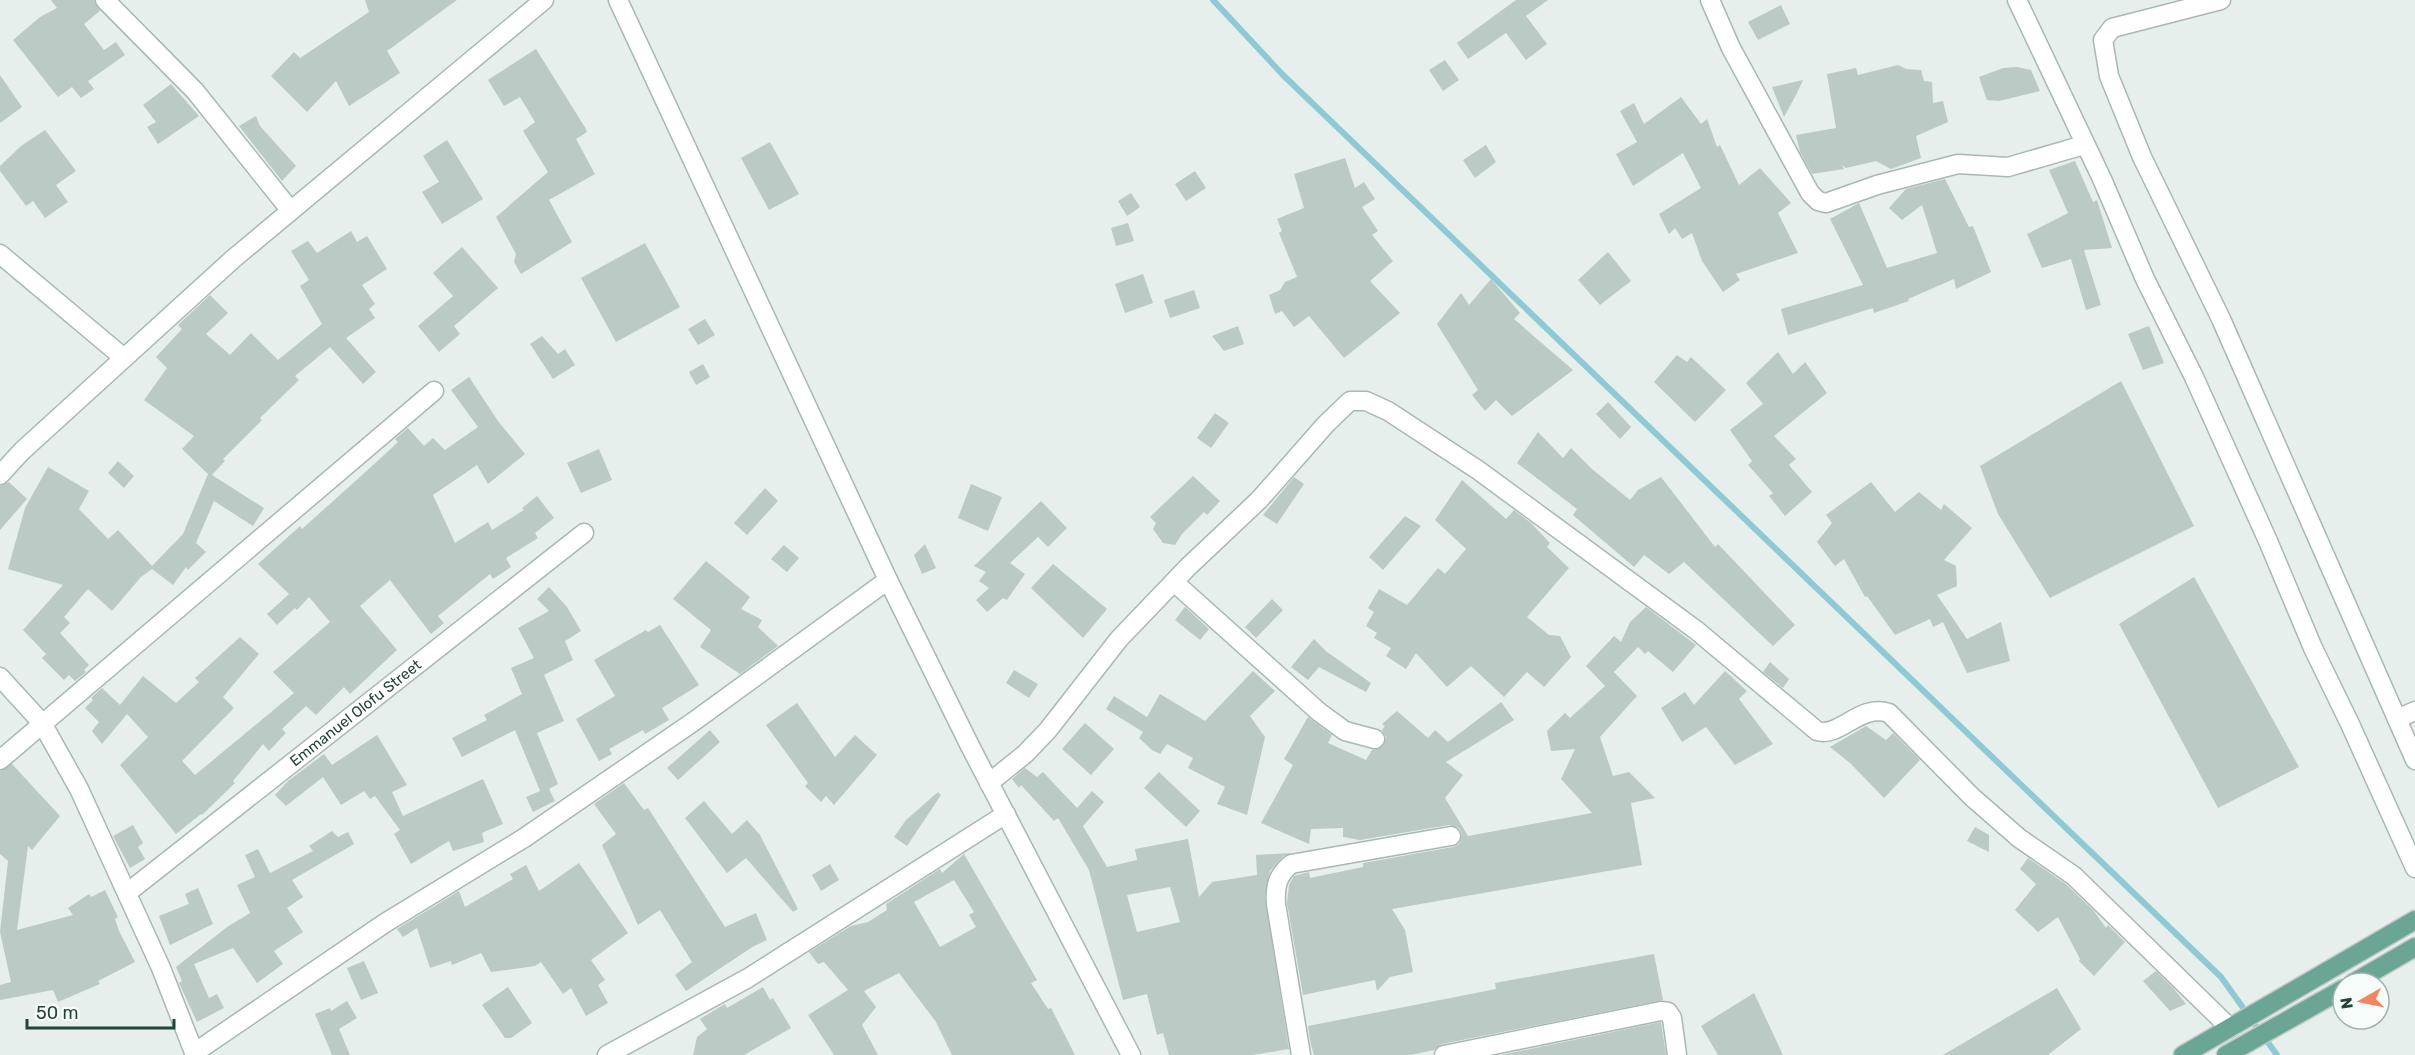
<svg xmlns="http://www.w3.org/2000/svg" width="2415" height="1055" viewBox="0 0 2415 1055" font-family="Rubik,sans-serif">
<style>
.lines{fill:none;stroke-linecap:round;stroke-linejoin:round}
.stream{stroke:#8ec9d4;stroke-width:6}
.building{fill:#bbcac4;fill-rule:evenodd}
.minor-casing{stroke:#a8b8b2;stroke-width:21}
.major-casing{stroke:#c2cac8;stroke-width:21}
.minor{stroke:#fff;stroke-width:18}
.major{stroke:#6aa596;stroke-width:18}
.labels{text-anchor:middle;stroke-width:4.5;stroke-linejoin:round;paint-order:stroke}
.street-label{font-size:15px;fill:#24423a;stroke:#f7fbf9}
</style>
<rect width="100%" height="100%" fill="#e6efeb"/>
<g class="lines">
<path class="stream" d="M1213,0L1283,75L2221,977L2277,1055"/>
</g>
<path class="building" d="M51,0H94L100,11L84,24L104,50L116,42L125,55L88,81L94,89L81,98L72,87L58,97L13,40L40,17L57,8Z
M365,0H457L387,51L400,73L349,106L336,81L307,112L271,76L294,52L300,58L369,12Z
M1516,0H1548L1526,16L1547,44L1526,60L1506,33L1468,59L1457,43Z
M1781,5L1790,24L1758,40L1748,22Z
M536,49L586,129L587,132L576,139L595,174L549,200L572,242L521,274L514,262L516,254L496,217L548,172L523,131L535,122L520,97L504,106L488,80Z
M1445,60L1459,80L1443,91L1429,70Z
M1898,65L1906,69L1921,70L1924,81L1932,82L1933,103L1943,101L1948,122L1916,136L1921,158L1891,169L1876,161L1846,168L1842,165L1844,169L1812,174L1800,152L1796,135L1836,128L1827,74L1856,68L1858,75Z
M2017,67L2031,70L2040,91L1999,101L1987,100L1979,77L2003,68Z
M0,75L22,107L0,123Z
M1803,80L1796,95L1784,117L1772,87Z
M171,84L199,116L158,144L147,127L156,122L143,105Z
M1681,97L1701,124L1707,119L1717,147L1720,145L1739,185L1760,168L1791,203L1778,213L1798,253L1736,274L1740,280L1723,292L1702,261L1692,233L1682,239L1675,228L1669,234L1659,214L1701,188L1683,153L1633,186L1616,154L1637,142L1620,111L1634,103L1644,124Z
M256,116L260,126L296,166L282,181L239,126Z
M45,130L76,171L56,185L68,202L45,218L33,201L26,206L0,171V166L21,146Z
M447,140L483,199L442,224L422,192L439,182L423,156Z
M770,142L799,194L769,210L741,158Z
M1486,145L1496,162L1475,178L1463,160Z
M1345,158L1355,188L1364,182L1375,199L1362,207L1378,231L1372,235L1393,261L1370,281L1400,313L1344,358L1309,316L1294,327L1282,311L1275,314L1269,295L1280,290L1285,282L1297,277L1279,233L1282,231L1277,219L1304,208L1294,174Z
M2075,161L2093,202L2097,200L2112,248L2084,250L2101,305L2086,310L2071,259L2042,268L2027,234L2068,213L2049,170Z
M1195,171L1206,188L1186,201L1175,184Z
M1945,179L1969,227L1973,226L1991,272L1956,289L1954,279L1908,299L1909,301L1874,313L1873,308L1788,335L1781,309L1863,285L1830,219L1859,203L1887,268L1937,253L1922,205L1902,220L1889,208L1906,189Z
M1131,193L1140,207L1127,216L1118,201Z
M1128,223L1134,241L1116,246L1111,228Z
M351,231L357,242L367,236L387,269L362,285L375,304L369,309L375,318L346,338L376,372L363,384L330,347L295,376L299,380L260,418L262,420L223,459L225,461L212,475L264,508L253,526L214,501L196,543L206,552L188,570L186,567L173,585L152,569L141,577L112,611L88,589L64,617L70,623L60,633L89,665L84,670L86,672L75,681L69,675L64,680L42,658L46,654L23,630L63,585L8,569L25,508L48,467L89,491L79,509L108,539L118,530L152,566L183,534L208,474L182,449L194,436L144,400L167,368L156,357L182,329L178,325L210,295L228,313L206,334L230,355L251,333L278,360L322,324L300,286L309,280L291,251L308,241L317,253Z
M645,243L680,307L616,342L581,278Z
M462,247L498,288L454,326L460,334L439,352L418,326L453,296L433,273Z
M1608,252L1631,281L1600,305L1578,280Z
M1143,274L1153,303L1125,313L1115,284Z
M1491,279L1520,313L1514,319L1573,370L1512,416L1496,400L1485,411L1472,395L1478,390L1437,324L1461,293L1469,305Z
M1194,290L1200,308L1170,318L1164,300Z
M705,319L715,335L698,345L688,329Z
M1238,326L1244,344L1224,351L1212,336Z
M2149,326L2164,363L2143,370L2128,334Z
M542,336L558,354L565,349L575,365L553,379L530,344Z
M1778,352L1793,374L1805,362L1827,393L1774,436L1796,459L1789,465L1812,492L1785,516L1769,496L1773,493L1748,465L1752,461L1730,430L1763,404L1746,383Z
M1677,355L1687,362L1691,357L1726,390L1695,422L1654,382Z
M703,364L710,377L696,385L689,372Z
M469,377L498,421L525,454L488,484L477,465L433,495L455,543L488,522L492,530L524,510L522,508L537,496L554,518L535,533L538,538L506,558L511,567L493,579L490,574L438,616L444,623L431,634L390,580L360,606L397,650L350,694L344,687L316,715L306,706L282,729L286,733L269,751L263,744L233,781L235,783L202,815L201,814L176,834L120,765L148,737L127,714L102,744L92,731L99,722L85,708L93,700L91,698L102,688L120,705L143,676L176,703L199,682L195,678L240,637L259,654L223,697L234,708L182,761L195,775L294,693L273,672L330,622L309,597L297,610L295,608L277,625L267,614L289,594L258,564L300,526L302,529L371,467L398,442L395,439L408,428L424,446L433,438L445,450L478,427L451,390Z
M2121,381L2194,526L2050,598L1998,514L1980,466Z
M1608,402L1631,427L1620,439L1596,414Z
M1215,413L1229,423L1211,448L1197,438Z
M1538,432L1563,458L1571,448L1592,469L1630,500L1638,490L1661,477L1715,547L1718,544L1795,625L1773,646L1684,562L1669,574L1644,555L1634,567L1573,515L1577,509L1517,463Z
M599,449L612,480L581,493L567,463Z
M118,461L134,476L124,488L108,473Z
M1193,476L1220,501L1207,515L1204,512L1182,534L1175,545L1163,543L1153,529L1156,523L1150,517Z
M1294,477L1304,484L1277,524L1263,515Z
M1462,480L1506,519L1514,510L1531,523L1550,543L1547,547L1569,568L1527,617L1549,635L1560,636L1571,657L1544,687L1527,672L1504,697L1471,666L1447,687L1416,653L1406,669L1386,656L1391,648L1374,638L1377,633L1366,626L1374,612L1368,608L1379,589L1407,605L1438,568L1445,574L1466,549L1435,520Z
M9,482L27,499L0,530V486Z
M1871,482L1895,512L1919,492L1941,510L1944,504L1972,528L1944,560L1956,566L1957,586L1937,595L1967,639L2001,622L2010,661L1967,673L1943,622L1933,627L1930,619L1895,635L1867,596L1865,597L1844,559L1835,566L1817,542L1832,523L1826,515Z
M971,484L1002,497L988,531L958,518Z
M765,488L778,501L747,535L734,523Z
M1041,501L1067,528L1048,547L1038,537L1010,563L1025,574L1007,600L1003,598L987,612L976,600L989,588L979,581L986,572L974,566Z
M1405,516L1421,526L1383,570L1369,557Z
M925,544L936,568L922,574L914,555Z
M784,545L799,558L787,572L771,559Z
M706,561L750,597L741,609L762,620L758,627L778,646L740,674L700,647L711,630L673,599Z
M1053,564L1107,609L1083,638L1031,588Z
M2194,577L2299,767L2218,808L2119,624Z
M549,587L567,607L581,631L565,641L573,660L544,675L564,721L537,733L558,784L549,789L555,801L533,812L526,797L540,791L515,730L462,757L452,738L487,720L484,715L522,694L511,668L534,658L518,628L549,611L537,599Z
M1272,599L1283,610L1256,638L1245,627Z
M1185,607L1209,629L1200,640L1175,620Z
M1646,607L1696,645L1673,672L1648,651L1645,654L1638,647L1614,672L1637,696L1600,737L1613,776L1629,772L1655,798L1631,803L1642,865L1392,909L1405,930L1413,972L1390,977L1377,991L1375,980L1303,995L1287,903L1289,885L1294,876L1309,872L1310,878L1363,867V863L1453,847L1459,844L1462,835L1459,828L1449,825L1360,840L1343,837V828L1311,829L1309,844L1261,823L1293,765L1284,759L1308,717L1332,735L1328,743L1366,760L1372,750L1383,746L1386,737L1382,730L1385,726L1382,724L1397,711L1428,738L1435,730L1448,742L1501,702L1514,720L1446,762L1463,775L1445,798L1468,836L1592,813L1561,779L1575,749L1551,751L1547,731L1565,713L1570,718L1605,686L1586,666L1614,636L1621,642L1630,622Z
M660,625L699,685L662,708L669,720L645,734L643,730L609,749L612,754L599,761L576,719L615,696L594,660L646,630L648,632Z
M1314,639L1327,652L1371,683L1366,692L1319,667L1308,680L1291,667Z
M1770,662L1789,679L1783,688L1763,672Z
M1014,670L1038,684L1029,698L1006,683Z
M1253,671L1275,691L1250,716L1265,737L1247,815L1217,804L1225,787L1188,768L1193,758L1167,744L1160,754L1152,750L1139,738L1143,732L1106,709L1114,696L1147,717L1160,694L1205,721Z
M1725,671L1747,691L1739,699L1773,744L1735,765L1706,727L1682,742L1661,708L1685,692L1694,705Z
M797,703L835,757L855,735L877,755L834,805L826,796L821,802L805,786L808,783L766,725Z
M1085,723L1114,749L1091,775L1062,749Z
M1866,726L1886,740L1893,733L1920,760L1884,798L1850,763L1830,747Z
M710,730L720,742L678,780L667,768Z
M377,735L407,785L392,792L403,816L483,779L503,824L482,833L484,842L453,851L449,841L411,864L394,834L400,830L375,796L370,799L364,791L341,805L323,777L286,806L275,795L288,781L324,754L332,765Z
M12,764L60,816L32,850L28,846L17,930L73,915L68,908L89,894L91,897L105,890L118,917L115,919L119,931L135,962L98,981L100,984L58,1002L53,990L0,1000V985L11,982L0,932L8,861L0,854V771Z
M1025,768L1037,777L1043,772L1077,808L1092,791L1104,802L1083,826L1107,867L1137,860L1135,849L1188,839L1199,897L1212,882L1257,875L1256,855L1291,853L1283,856L1270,871L1265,897L1289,1049L1253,1055H1169L1163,1033L1157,1035L1147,994L1123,1000L1089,870L1058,818L1054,821L1021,785L1019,788L1012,779ZM1170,887L1180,922L1137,932L1127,895Z
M1159,772L1200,811L1186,827L1144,788Z
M624,783L644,810L648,808L725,927L756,913L767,940L754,946L686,991L675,975L692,962L660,910L638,925L602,845L616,834L594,804Z
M938,792L941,795L907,846L894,837L906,820Z
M704,801L732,834L747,820L760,835L798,909L793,912L746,858L727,873L685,818Z
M133,825L143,843L138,847L145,859L130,868L113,836Z
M1975,827L1989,835V852L1967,841Z
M332,831L338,837L348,832L354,844L292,880L303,897L287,908L303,932L274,951L283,964L257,983L233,948L194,964L209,998L217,994L224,1008L197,1022L179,983L182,981L176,967L227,927L250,913L237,885L255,877L245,855L258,849L270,873L313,851L309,846Z
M964,854L1037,980L1031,983L1048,1009L1051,1008L1075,1055H952L936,1022L899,973L864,991L876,1007L862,1025L878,1055H834L808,1015L848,990L824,962L818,964L809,952L851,926L868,922L887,910L886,904L940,869L942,873ZM954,880L974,912L969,915L976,927L940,947L914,902Z
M2028,858L2067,885L2094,911L2106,928L2108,925L2125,942L2094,976L2079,961L2080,959L2058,917L2038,932L2015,910L2036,884L2020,869Z
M579,863L628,933L591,960L605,980L598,985L608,1003L586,1016L571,988L563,994L541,962L535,966L491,972L481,953L452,965L451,961L430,968L417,928L403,937L397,929L459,891L465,907L513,879L510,874L526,865L539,891Z
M830,864L839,880L821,891L812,875Z
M198,888L213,924L170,945L159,916L189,904L185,894Z
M1654,954L1663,1000L1442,1044L1434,1050L1410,1055H1314L1311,1045L1308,1026L1496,989L1495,983Z
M364,961L378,993L361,1000L347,968Z
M2156,971L2174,989L2186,1004L2170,1011L2143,981Z
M508,987L532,1023L511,1038H505L482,1005Z
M763,987L770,1000L773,998L791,1028L744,1055H693L697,1037L707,1029L700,1019L725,1004L727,1008Z
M2057,988L2081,1029L2048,1055H1943Z
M1754,993L1783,1055H1718L1701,1026Z
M347,1001L357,1018L339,1029L350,1055H332L315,1014L330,1008L331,1011Z
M1661,1022L1666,1055H1501Z"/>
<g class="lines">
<g class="minor-casing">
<g id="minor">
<path d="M105,0L195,91L291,211"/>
<path d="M618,0L888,580L970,746L1131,1055"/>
<path d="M1710,0L1731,48L1810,193L1818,201L1826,203L1877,185L1958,164L2008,167L2084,145"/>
<path d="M2017,0L2102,179L2145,279L2194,377L2268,541L2313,648L2350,724L2415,868"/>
<path d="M2221,0L2112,28L2103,40L2109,76L2142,157L2221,319L2415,760"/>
<path d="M0,254L124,358"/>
<path d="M0,475L22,451L233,259L544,0"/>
<path d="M1174,582L1319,712L1345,731L1375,739"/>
<path d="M0,677L42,723L79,789L161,968L195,1055"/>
<path d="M2397,719L2415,711"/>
<path d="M0,760L434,391"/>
<path d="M989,783L1025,754L1048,730L1119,639L1188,567L1259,500L1326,424L1350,401H1366L1388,411L1478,470L1696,630L1817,731C1840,738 1860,703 1889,713L1972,797L2019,838L2074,876L2230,1028"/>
<path id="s1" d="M127,893L584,533"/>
<path d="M194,1053L385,923L524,838L693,722L888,580"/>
<path d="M607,1055L748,978L1006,814"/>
<path d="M1301,1055L1276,904C1275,886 1277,876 1291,864L1451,836"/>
<path d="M1444,1055L1661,1011L1668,1012L1672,1018L1677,1055"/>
</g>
</g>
<g class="major-casing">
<path id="major" d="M2353,983L2415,947
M2183,1055L2415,920
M2226,1055L2343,989"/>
</g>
<use href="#minor" class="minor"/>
<use href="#major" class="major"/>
</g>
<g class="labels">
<g class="street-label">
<text dy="5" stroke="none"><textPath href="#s1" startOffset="291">Emmanuel Olofu Street</textPath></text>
</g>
</g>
<g transform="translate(2361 1001) rotate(261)"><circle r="28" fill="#f7fbf9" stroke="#a3b1ad" stroke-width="1.5"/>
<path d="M0-4.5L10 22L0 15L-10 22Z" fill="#f4845f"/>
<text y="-9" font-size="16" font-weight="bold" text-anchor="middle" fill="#24423a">N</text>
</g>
<path d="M27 1019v9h147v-9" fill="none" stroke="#24423a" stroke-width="3"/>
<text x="36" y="1019" font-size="18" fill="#24423a" stroke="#f7fbf9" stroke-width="4.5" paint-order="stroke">50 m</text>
</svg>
